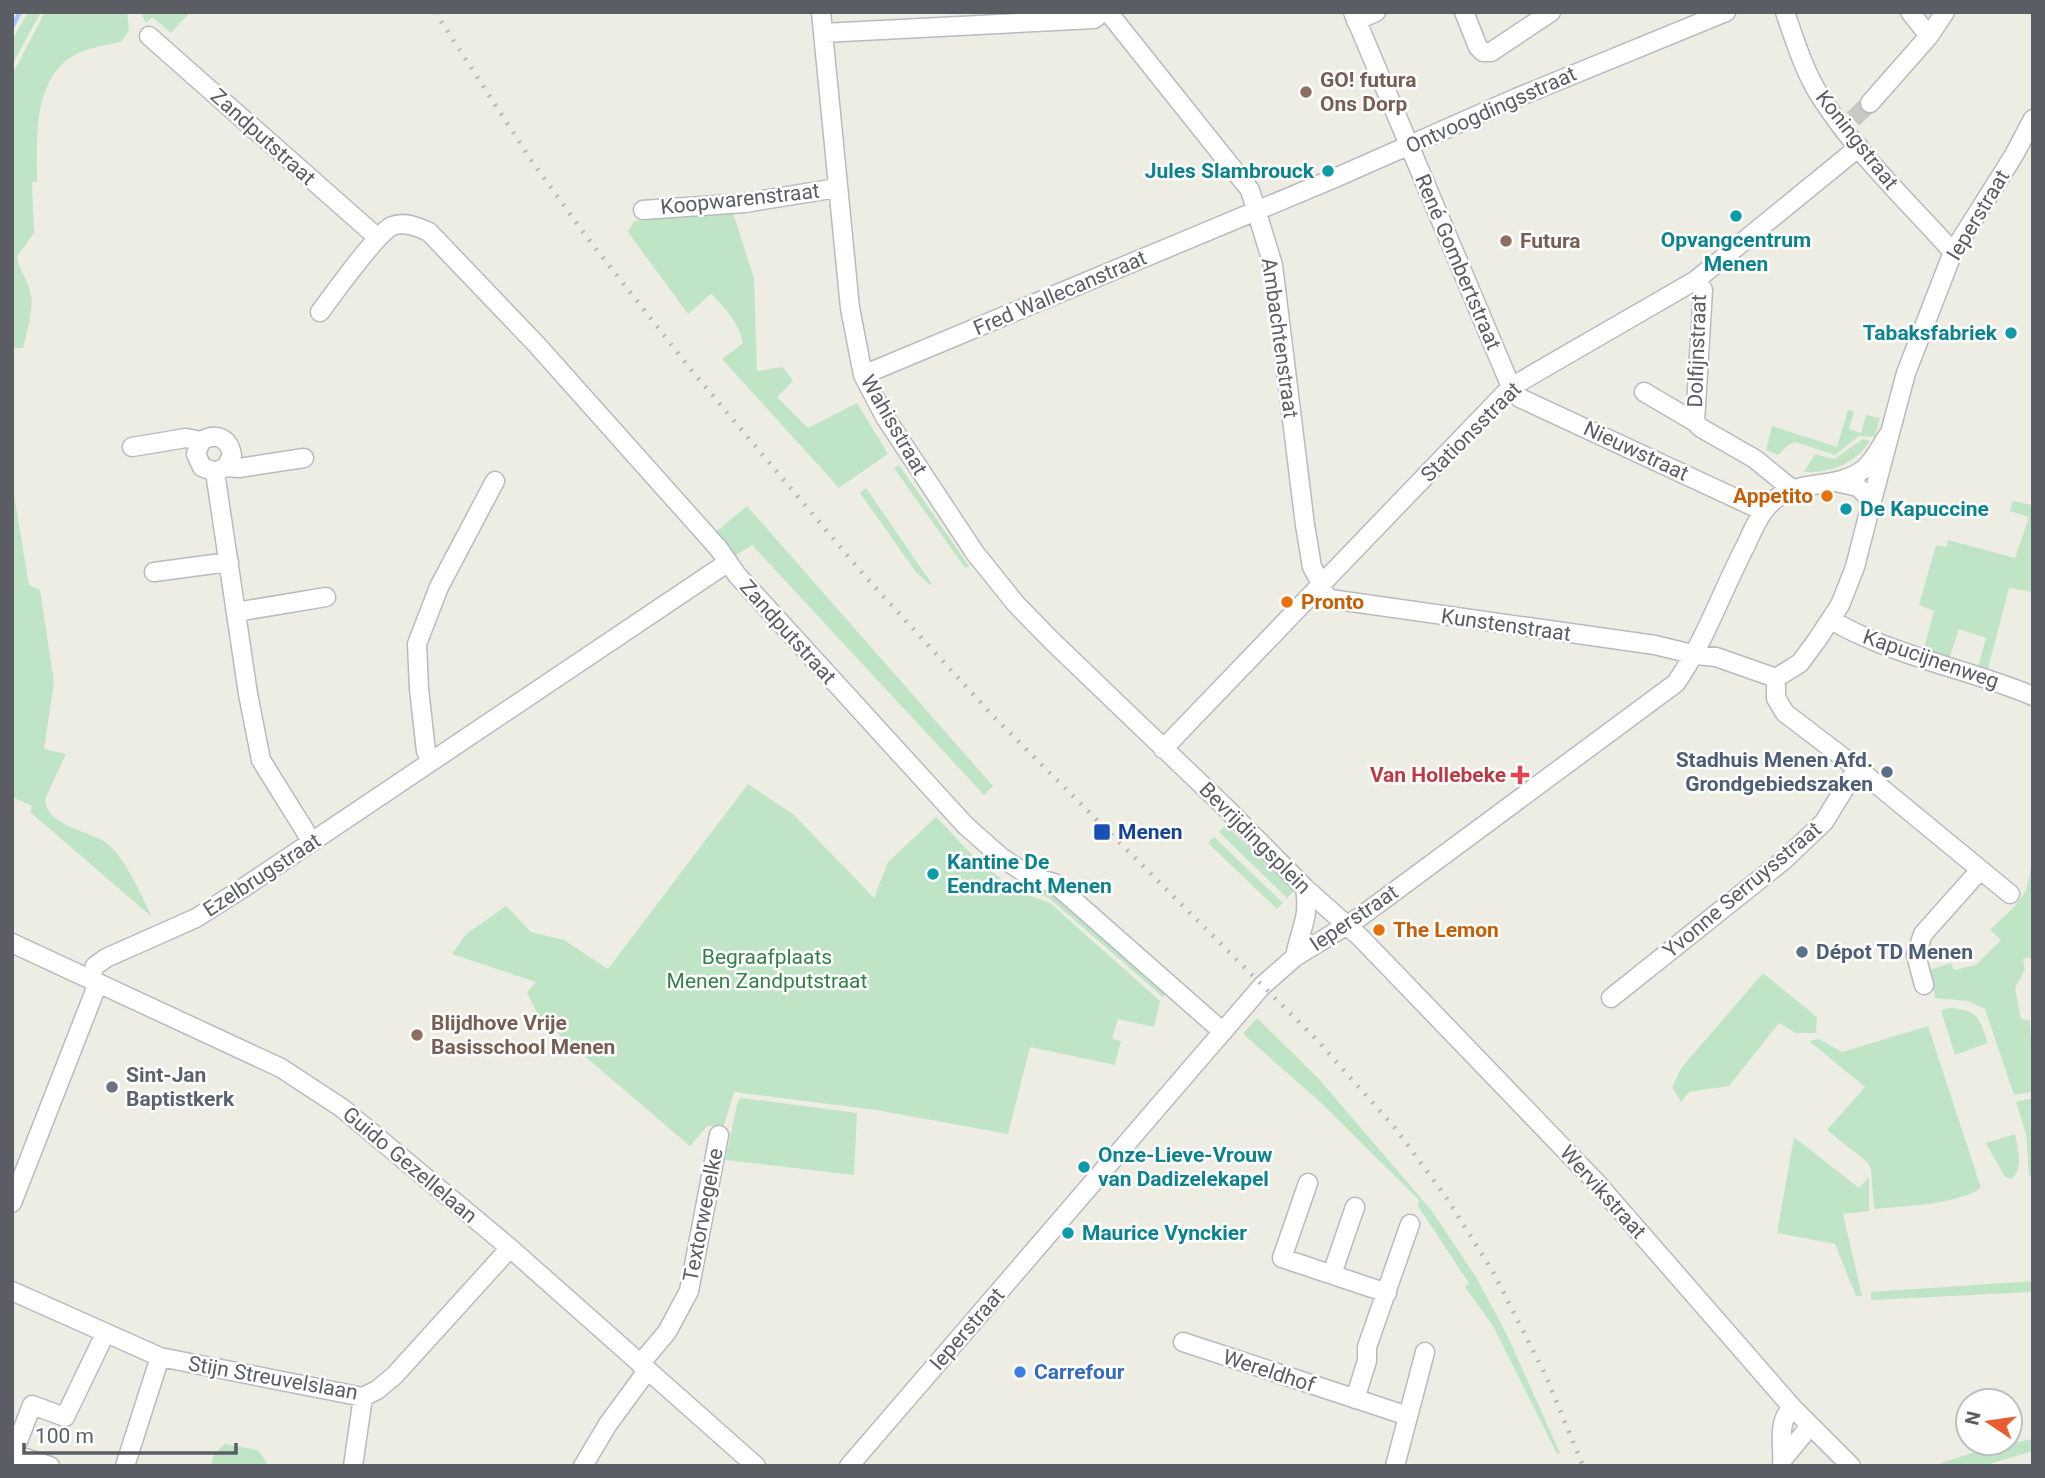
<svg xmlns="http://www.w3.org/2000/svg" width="2045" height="1478" viewBox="0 0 2045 1478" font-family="Roboto,sans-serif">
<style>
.green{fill:#c0e5c6}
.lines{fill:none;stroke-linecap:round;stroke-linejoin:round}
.stream{stroke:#a3c7fd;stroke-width:4.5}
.minor-tunnel{stroke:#c9c9c3;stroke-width:18;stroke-dasharray:18 9;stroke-linecap:butt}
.minor-casing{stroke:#b8babf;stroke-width:21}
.minor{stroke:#fff;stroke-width:18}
.rail{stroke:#b6b6b7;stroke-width:4.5;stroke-dasharray:2 9;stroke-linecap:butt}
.education-dot{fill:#8d6e63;stroke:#fff;stroke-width:2.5}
.culture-dot{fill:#0f9aa8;stroke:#fff;stroke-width:2.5}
.food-dot{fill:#e8710a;stroke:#fff;stroke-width:2.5}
.service-dot{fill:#5c6f8a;stroke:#fff;stroke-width:2.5}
.health-dot{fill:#e0444e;stroke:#fff;stroke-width:2.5}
.transit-dot{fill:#1a4fb4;stroke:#fff;stroke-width:2.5}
.worship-dot{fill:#6b7280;stroke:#fff;stroke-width:2.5}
.shop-dot{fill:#3f7fe0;stroke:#fff;stroke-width:2.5}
.labels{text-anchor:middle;stroke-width:5;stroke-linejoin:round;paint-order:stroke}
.education-label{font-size:21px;font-weight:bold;fill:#785e54;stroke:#fff;text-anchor:start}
.street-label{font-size:21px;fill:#5b5d64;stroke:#fff}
.culture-label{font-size:21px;font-weight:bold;fill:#0d838f;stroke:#fff;text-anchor:start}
.food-label{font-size:21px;font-weight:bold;fill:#c56008;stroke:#fff;text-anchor:start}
.service-label{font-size:21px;font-weight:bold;fill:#4e5e75;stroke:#fff;text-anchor:end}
.health-label{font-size:21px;font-weight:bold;fill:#be3a42;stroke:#fff;text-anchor:end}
.transit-label{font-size:21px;font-weight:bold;fill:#164399;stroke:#fff;text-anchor:start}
.park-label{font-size:21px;fill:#358145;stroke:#fff}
.worship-label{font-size:21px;font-weight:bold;fill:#5b616d;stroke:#fff;text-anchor:start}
.shop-label{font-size:21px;font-weight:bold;fill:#366cbe;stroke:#fff;text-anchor:start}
</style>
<rect width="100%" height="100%" fill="#eeede3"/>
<path class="green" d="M28,12H41L12,65V40Z
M45,12H127L129,30L122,41C106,46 86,47 71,57C32,83 37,142 37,182H32L34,233L17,257C19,269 25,276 29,287C36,306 27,330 23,348H12V75Z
M140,12H190L171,33L152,17L146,23Z
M733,213L754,278L757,371L783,367L793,381L777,397L808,428L857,403L888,454L839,488L722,359L743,343C740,325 724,306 711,294L688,314L628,232L634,221Z
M1848,410L1854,411L1849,429L1861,433L1866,415L1880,418L1875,437L1859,436L1835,455L1795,442L1788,445L1778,455L1766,450L1772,426L1837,447Z
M1863,439L1870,441C1855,464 1831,473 1804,472L1815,454L1834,459Z
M899,465L969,566L965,568L894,468Z
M12,482L29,585L40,590L54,682L44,749L66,754L45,799C46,826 87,830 105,842C125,856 141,895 152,917L30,812L32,806L12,797Z
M866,488L932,584L930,585L916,572L860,493Z
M2013,501L2033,505V592L2009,588L1988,669L1978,667L1986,638L1959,629L1949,659L1923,652L1934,611L1919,605L1936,545L1947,547L1948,540L2015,558L2029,517L2010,511Z
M747,506L993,786L984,795L752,545L732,558L713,534Z
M748,784L794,815L874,898L888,862L936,817L976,859L1017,891L1050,903L1160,1001L1154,1027L1118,1019L1112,1039L1121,1041L1115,1065L1030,1047L1008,1134L876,1110L734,1092L724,1125L707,1126L690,1146L555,1031L542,1022L527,993L536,982L452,954L466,934L506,906L531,932L564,940L608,969Z
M1226,825L1294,891L1287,898L1219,832Z
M1214,837L1283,903L1277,909L1208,843Z
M2033,858V957L2023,959L2025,969L2015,988L2021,1019L2030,1020L2033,1092L2014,1095L1985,1009L1968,1001L1935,998L1930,970L1951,963L1954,970L1976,965L2001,940L1990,930L2014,907L2026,891Z
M1043,888L1048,889L1167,991L1163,997L1049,898L1041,895Z
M1763,973L1817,1017L1816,1033H1795L1779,1023L1729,1086L1689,1092L1681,1102L1672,1087L1682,1067Z
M1950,1008C1979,1010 1979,1018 1988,1043L1955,1055L1941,1010Z
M1257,1018L1319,1079L1432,1211L1476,1277L1508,1337L1560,1453L1557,1454L1493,1326L1465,1287L1469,1283L1418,1206L1419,1200L1320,1102L1243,1034Z
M1928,1026L1981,1188C1961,1204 1902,1206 1874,1209L1871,1169L1867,1162L1827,1130L1865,1087L1809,1041L1819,1039L1842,1052Z
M742,1098L857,1113L854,1175L725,1160L738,1100Z
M2033,1098V1176H2029L2026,1134L2016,1102Z
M2015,1134C2018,1148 2024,1170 2011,1179L2005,1177L1986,1143Z
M1794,1137L1859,1188L1869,1177V1211L1843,1214L1862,1296H1856L1835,1244L1777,1233Z
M2033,1281V1292L1871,1300V1292Z
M2033,1439V1451L1983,1466L1935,1465L1988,1448Z
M225,1444L258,1450L269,1466H211L214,1454Z"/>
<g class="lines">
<path class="stream" d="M12,27L20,12"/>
<path class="minor-tunnel" d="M1853,119L1870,103"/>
<g class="minor-casing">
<path id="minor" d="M821,12L850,308L863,375L885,417L975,553L1016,604L1051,640L1225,807L1305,888L1360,937L1595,1181L1792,1407L1851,1466
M1108,12L1250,190L1273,265L1305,525L1312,567L1322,585
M1353,12L1511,387L1520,398L1763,511
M1464,12L1478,47L1483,52H1491L1551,12
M1785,12C1795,41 1804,71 1820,96C1857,154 1908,202 1953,252
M1910,12L1929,36
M1356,21L1376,12
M823,33L1094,19L1102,12
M149,36L378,238
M1870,103L1929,36L1945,12
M643,210L745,203L837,188
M1696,280L1703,290L1695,422L1701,428L1755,459L1788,486L1790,490
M320,312C333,295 375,235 392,226C404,221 418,227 429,232L537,345L719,549L737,575L965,825L1001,857L1031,877L1054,883L1223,1032
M863,375L1335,178L1516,98L1726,12
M1644,392L1695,422
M132,447L186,438L201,441C216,432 229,438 232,455L226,467L215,472L202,467L196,454L201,441
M226,467L239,468L304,458
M215,472L248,694L261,760L312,842
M1836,482L1858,487L1868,497L1870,508L1855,567L1840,605L1817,640L1800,663L1776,678V698L1785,713L1857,768L2010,894
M1870,508L1906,373L1953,252L2014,155L2033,119
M154,572L229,562
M1319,589L1330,599L1655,645L1696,655L1716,657L1776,678
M236,612L326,597
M1831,619C1844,629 1859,634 1874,641C1926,663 1981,674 2033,696
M1163,749L1511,387L1696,280L1859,147
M432,761L426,751L419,689L417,644L439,587L495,481
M12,943L281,1068L342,1108L510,1248L756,1466
M1295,957C1300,928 1310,920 1305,888
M90,979L95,966L106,958L196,918L240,890L727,563
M1924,985L1916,955L1923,934L1980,870
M1611,998L1784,860L1824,822L1857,768
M1308,1183L1282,1258L1387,1293
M12,1203L98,983
M1332,1274L1355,1207
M12,1291L160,1357L363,1397L377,1390L395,1375L510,1248
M1183,1342L1408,1416
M640,1364L667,1332L689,1291L719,1135
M1355,1399L1367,1361V1347L1410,1224
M1783,1459L1810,1426
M50,1466L13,1454L32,1405L65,1417L105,1334
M125,1466L160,1357
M353,1466L363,1397
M583,1466L608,1424L647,1371
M849,1466L1262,986L1295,957L1360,917L1676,683C1705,641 1722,591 1746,545C1751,534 1756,522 1763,512C1791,473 1831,494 1864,469C1874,461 1881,445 1889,434
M1395,1466L1425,1352
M1782,1466C1784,1445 1776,1424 1792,1407"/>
</g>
<use href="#minor" class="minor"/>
<path class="rail" d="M435,12L531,160L586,236L692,371L863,574L994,717L1317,1040L1395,1128L1446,1197L1492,1270L1545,1374L1583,1466"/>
</g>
<g class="education-dot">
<circle cx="1306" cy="92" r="7"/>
<circle cx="1506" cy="241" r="7"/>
<circle cx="417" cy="1035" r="7"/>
</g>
<g class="culture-dot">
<circle cx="1328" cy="171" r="7"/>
<circle cx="1736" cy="216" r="7"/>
<circle cx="2011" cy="333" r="7"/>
<circle cx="1846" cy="509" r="7"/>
<circle cx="933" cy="874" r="7"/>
<circle cx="1084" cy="1167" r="7"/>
<circle cx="1068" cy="1233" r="7"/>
</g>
<g class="food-dot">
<circle cx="1827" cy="496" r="7"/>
<circle cx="1287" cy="602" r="7"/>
<circle cx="1379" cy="930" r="7"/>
</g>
<g class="service-dot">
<circle cx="1887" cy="772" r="7"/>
<circle cx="1802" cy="952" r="7"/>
</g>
<path class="health-dot" d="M1516.5 764.5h7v7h7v7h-7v7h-7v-7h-7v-7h7z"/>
<rect class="transit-dot" x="1093" y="823" width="18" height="18" rx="3.5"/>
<circle class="worship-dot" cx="112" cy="1087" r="7"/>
<circle class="shop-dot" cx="1020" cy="1372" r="7"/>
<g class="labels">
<g class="education-label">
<text x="1320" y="87">GO! futura<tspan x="1320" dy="24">Ons Dorp</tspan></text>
<text x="1520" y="248">Futura</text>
<text x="431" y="1030">Blijdhove Vrije<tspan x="431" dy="24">Basisschool Menen</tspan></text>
</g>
<g class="street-label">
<text transform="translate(1491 110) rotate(-24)" y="7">Ontvoogdingsstraat</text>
<text transform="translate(263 137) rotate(42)" y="7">Zandputstraat</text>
<text transform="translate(1857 140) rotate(52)" y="7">Koningstraat</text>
<text transform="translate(740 199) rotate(-6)" y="7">Koopwarenstraat</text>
<text transform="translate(1978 215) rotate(-59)" y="7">Ieperstraat</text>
<text transform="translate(1458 262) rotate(67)" y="7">René Gombertstraat</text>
<text transform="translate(1060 293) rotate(-23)" y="7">Fred Wallecanstraat</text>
<text transform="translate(1280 338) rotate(82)" y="7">Ambachtenstraat</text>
<text transform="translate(1697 351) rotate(-88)" y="7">Dolfijnstraat</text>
<text transform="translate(894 425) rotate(60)" y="7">Wahisstraat</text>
<text transform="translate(1471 432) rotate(-45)" y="7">Stationsstraat</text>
<text transform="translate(1636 451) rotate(25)" y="7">Nieuwstraat</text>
<text transform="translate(1506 625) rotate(8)" y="7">Kunstenstraat</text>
<text transform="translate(788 632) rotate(48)" y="7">Zandputstraat</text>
<text transform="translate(1931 659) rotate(19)" y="7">Kapucijnenweg</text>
<text transform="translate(1255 838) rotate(45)" y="7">Bevrijdingsplein</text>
<text transform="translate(262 875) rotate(-33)" y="7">Ezelbrugstraat</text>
<text transform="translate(1742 890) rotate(-40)" y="7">Yvonne Serruysstraat</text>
<text transform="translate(1354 918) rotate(-34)" y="7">Ieperstraat</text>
<text transform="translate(410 1165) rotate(40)" y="7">Guido Gezellelaan</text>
<text transform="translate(1603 1192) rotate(48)" y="7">Wervikstraat</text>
<text transform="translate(703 1215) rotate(-79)" y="7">Textorwegelke</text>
<text transform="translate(967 1329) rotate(-49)" y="7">Ieperstraat</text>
<text transform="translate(1269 1371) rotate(18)" y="7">Wereldhof</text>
<text transform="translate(273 1378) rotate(10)" y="7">Stijn Streuvelslaan</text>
</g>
<g class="culture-label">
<text x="1314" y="178" text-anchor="end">Jules Slambrouck</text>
<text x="1736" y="247" text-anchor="middle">Opvangcentrum<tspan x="1736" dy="24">Menen</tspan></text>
<text x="1997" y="340" text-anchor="end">Tabaksfabriek</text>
<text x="1860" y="516">De Kapuccine</text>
<text x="947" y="869">Kantine De<tspan x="947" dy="24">Eendracht Menen</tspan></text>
<text x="1098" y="1162">Onze-Lieve-Vrouw<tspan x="1098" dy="24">van Dadizelekapel</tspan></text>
<text x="1082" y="1240">Maurice Vynckier</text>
</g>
<g class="food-label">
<text x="1813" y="503" text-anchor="end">Appetito</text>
<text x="1301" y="609">Pronto</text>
<text x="1393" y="937">The Lemon</text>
</g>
<g class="service-label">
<text x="1873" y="767">Stadhuis Menen Afd.<tspan x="1873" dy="24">Grondgebiedszaken</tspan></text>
<text x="1816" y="959" text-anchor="start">Dépot TD Menen</text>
</g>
<g class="health-label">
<text x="1506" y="782">Van Hollebeke</text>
</g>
<g class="transit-label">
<text x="1118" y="839">Menen</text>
</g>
<g class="park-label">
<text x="767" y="964">Begraafplaats<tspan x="767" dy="24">Menen Zandputstraat</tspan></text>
</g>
<g class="worship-label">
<text x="126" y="1082">Sint-Jan<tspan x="126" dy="24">Baptistkerk</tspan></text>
</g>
<g class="shop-label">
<text x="1034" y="1379">Carrefour</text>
</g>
</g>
<rect width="2045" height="1478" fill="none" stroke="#5b5d64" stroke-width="28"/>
<g transform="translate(1989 1422) rotate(283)"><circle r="33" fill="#ffffff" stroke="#bdbec1" stroke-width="2"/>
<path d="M0-5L12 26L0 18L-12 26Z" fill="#e65e31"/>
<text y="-10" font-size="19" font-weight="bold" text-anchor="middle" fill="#5b5d64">N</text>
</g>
<path d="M24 1443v10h212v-10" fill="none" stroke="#5b5d64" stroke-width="3.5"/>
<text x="35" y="1443" font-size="21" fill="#5b5d64" stroke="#ffffff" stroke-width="5" paint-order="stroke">100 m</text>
</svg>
